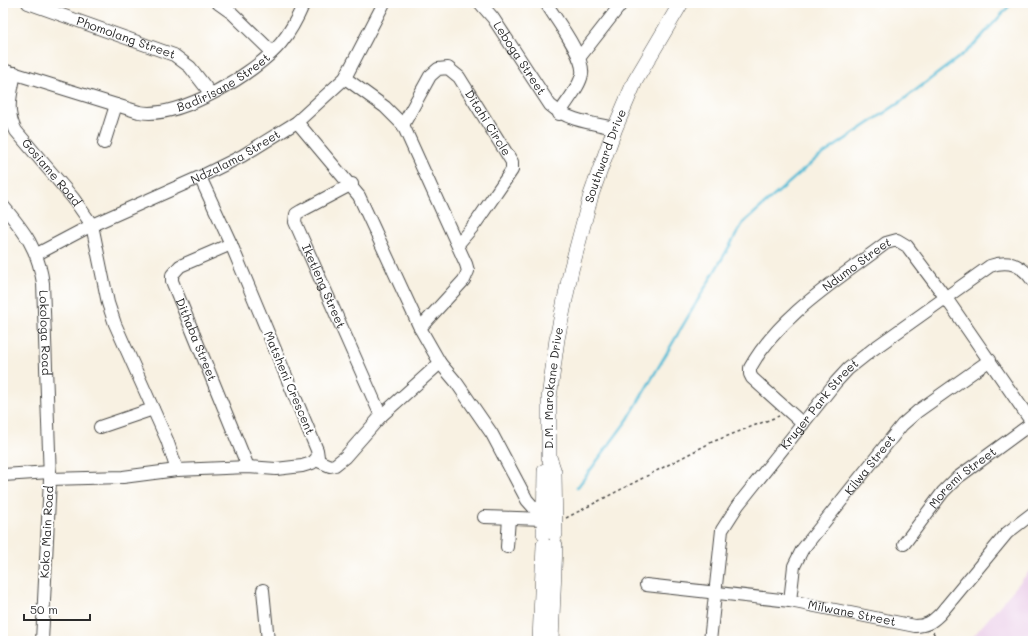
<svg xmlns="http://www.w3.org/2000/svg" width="1036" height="644" viewBox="0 0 1036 644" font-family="Mali,sans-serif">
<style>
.built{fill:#ecd1ea}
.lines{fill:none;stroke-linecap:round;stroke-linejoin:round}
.stream{stroke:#58bcd6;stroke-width:2.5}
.minor-casing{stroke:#4a4946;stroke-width:14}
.major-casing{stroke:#4a4946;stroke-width:16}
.path{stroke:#4a4946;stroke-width:1.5;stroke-dasharray:3 3;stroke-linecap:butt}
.minor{stroke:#fff;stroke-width:12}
.major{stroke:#fff;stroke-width:15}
.labels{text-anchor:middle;stroke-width:4;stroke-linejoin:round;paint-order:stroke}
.street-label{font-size:12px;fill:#2b2b2b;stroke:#fff}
</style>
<rect width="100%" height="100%" fill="#fff"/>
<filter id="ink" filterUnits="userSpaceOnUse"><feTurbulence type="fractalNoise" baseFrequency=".025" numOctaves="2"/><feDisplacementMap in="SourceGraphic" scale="8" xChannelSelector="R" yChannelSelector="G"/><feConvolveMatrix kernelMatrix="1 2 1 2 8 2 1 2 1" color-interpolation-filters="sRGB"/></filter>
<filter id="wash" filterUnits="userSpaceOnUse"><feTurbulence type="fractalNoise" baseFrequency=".012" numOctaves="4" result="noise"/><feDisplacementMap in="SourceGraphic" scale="16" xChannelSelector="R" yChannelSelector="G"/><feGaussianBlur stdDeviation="0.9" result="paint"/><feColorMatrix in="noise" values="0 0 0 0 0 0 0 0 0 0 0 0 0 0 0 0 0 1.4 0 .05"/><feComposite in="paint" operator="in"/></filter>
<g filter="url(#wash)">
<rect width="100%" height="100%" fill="#f8f1e2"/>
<path class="built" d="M1033,567V641H969Z"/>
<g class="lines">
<path class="stream" d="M577,488L628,419L743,223L816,159L899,103L971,48L1012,3"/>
</g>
</g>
<g filter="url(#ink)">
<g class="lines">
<g class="minor-casing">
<g id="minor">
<path id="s1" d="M28,3L174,55L190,67L211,94"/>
<path d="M218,3L232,13L272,52"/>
<path id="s2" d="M480,3L493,18L550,105C568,121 592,123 615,128"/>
<path d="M546,3C555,18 585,57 582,74C580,87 566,102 559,114"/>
<path d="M579,58L622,3"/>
<path id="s3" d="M3,70L139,112C179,120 256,73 281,43C291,31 298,17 304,3"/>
<path id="s4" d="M15,73C11,94 5,111 16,131L73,198L92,225L108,303L115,324L167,440L177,470"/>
<path d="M345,78L385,107L403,125L466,264L468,271L464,280L420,328"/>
<path d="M297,122L359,196L420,328L440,363L381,416L345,457L335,465L330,466L316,460"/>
<path id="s5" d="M403,125L430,76L438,69L448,68L459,77L512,162V170L508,176L475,224L458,244"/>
<path d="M104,143L116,105"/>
<path id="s6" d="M352,184L301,211L296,214L295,222L381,416"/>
<path id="s7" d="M3,206C25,232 38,249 43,283L50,479L42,641"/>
<path id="s8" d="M231,244L180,266L172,275V281L248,467"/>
<path id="s9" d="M37,254L92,225L200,177L242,156L297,122L345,78L384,3"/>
<path d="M440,363L456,382L492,434L527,500L535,509L545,513"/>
<path id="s10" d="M803,424L752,378L750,374V368C780,314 839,279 886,243L897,240L907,246L946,298L1033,424"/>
<path d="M100,427L153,409"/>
<path d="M3,475L50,472"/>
<path d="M50,479L123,477L177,470L248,467L276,469L302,466L312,463L318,457L317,450L231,244L200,177"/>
<path d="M484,517L545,519"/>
<path id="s11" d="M904,544L943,492L957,478L1032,423"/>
<path d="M507,547L509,518"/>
<path id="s12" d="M646,585L790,601L915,626C926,626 932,622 940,614L1007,533L1033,513"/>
<path d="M263,590L268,641"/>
<path id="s13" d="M790,601L794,566L802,550L902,425L918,411L990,360"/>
<path id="s14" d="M710,641L722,530L738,505L836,382L848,369L872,350L990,266C1009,259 1022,265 1033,281"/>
</g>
</g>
<g class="major-casing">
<g id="major">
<path d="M544,533L545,471"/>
<path id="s15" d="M555,534L554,472L549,457V398L557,339L571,270L591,195L615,128L635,81L681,3"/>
<path d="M540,641L544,545"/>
<path d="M551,641L555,545"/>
</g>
</g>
<path class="path" d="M566,518L712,442L779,416
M933,632L938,641"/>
<use href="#minor" class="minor"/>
<use href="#major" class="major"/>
</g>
</g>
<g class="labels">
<g class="street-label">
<text dy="4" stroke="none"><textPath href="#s1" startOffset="104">Phomolang Street</textPath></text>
<text dy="4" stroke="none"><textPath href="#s2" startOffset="68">Leboga Street</textPath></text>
<text dy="4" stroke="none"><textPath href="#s3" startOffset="234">Badirisane Street</textPath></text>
<text dy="4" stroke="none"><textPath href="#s5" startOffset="145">Ditahi Circle</textPath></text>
<text dy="4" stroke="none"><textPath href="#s15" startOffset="386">Southward Drive</textPath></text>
<text dy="4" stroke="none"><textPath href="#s9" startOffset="221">Ndzalama Street</textPath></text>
<text dy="4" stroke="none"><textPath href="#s4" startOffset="114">Gosiame Road</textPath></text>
<text dy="4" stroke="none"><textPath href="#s10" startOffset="229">Ndumo Street</textPath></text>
<text dy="4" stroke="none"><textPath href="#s6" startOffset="142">Iketleng Street</textPath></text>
<text dy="4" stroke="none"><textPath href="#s7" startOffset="138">Lokologa Road</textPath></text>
<text dy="4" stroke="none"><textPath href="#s8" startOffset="137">Dithaba Street</textPath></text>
<text transform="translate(289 383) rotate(67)" y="4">Matsheni Crescent</text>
<text dy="4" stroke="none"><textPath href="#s15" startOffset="147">D.M. Marokane Drive</textPath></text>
<text dy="4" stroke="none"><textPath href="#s14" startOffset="271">Kruger Park Street</textPath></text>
<text dy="4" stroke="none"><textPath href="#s13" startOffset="162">Kilwa Street</textPath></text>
<text dy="4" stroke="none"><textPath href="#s11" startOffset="89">Moremi Street</textPath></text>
<text transform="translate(47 532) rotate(-87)" y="4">Koko Main Road</text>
<text dy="4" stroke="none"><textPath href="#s12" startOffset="208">Milwane Street</textPath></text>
</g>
</g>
<rect width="1036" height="644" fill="none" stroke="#fff" stroke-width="16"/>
<path d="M24 614v6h66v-6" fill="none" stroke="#2b2b2b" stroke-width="2"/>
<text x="30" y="614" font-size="12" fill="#2b2b2b" stroke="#ffffff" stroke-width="3" paint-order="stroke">50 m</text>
</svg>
